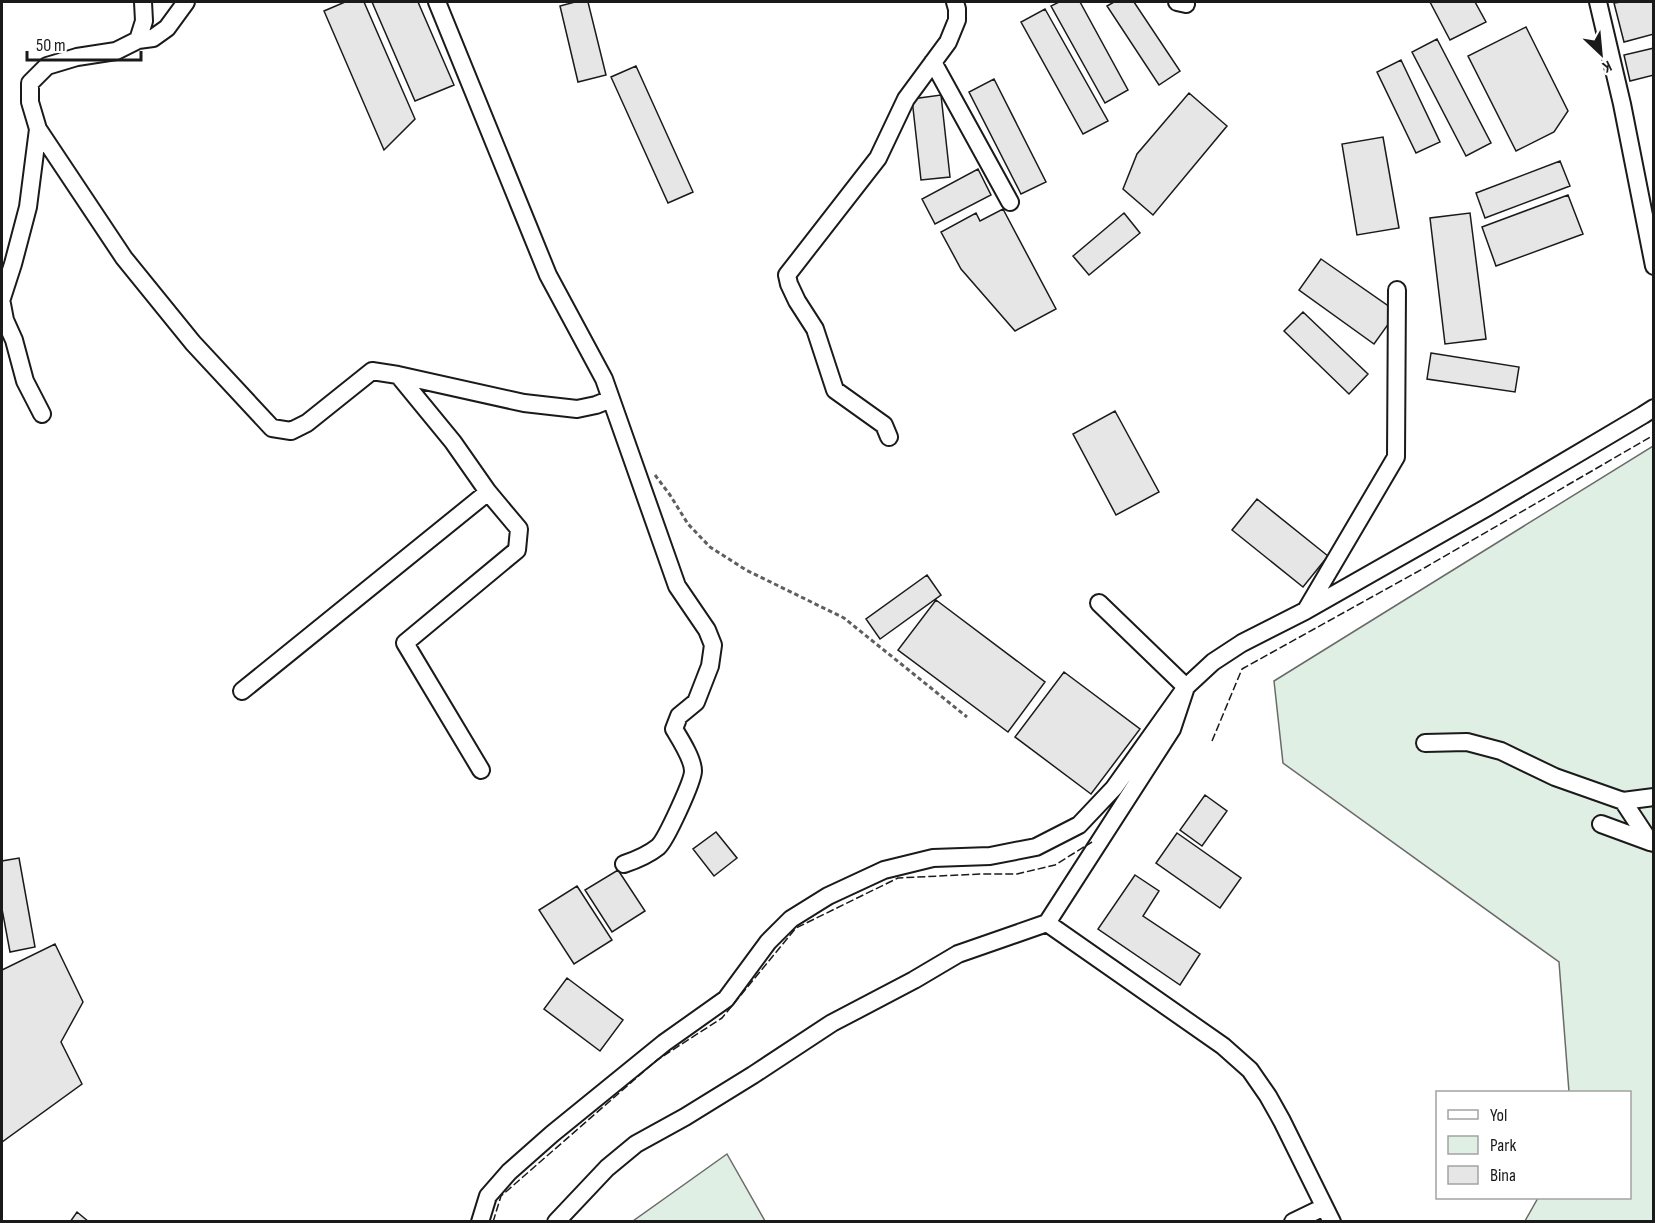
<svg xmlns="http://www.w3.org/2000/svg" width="1655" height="1223" viewBox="0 0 1655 1223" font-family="'Sofia Sans Condensed',sans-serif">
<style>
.green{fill:#e0efe3;stroke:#6a6a6a;stroke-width:1.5}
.building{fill:#e6e6e6;stroke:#1a1a1a;stroke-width:1.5}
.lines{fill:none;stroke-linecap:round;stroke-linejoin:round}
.minor-casing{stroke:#1a1a1a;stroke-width:20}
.path{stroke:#5f5f5f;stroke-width:3;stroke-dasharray:4.5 3;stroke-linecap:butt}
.minor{stroke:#fff;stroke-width:16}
.fence{stroke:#1a1a1a;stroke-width:1.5;stroke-dasharray:8 3;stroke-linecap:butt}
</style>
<rect width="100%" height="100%" fill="#fff"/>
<path class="green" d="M1653,446V1221H1525L1538,1198H1630V1092H1569L1559,962L1283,763L1274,681Z
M727,1154L765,1221H633Z"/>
<path class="building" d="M345,2H364L415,119L384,150L324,11Z
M372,2H418L454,85L415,101Z
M575,2H588L606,75L578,82L560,6Z
M1059,2H1080L1128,90L1105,103L1051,6Z
M1114,2H1134L1180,71L1159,85L1107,6Z
M1430,2H1475L1486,22L1450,40Z
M1621,2H1654V34L1624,42L1614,3Z
M1045,9L1108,121L1083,134L1021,22Z
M1526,27L1568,111L1554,132L1516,151L1468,56Z
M1437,39L1491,143L1466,156L1412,52Z
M1654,48V75L1630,81L1624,55Z
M1401,60L1440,142L1416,153L1377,72Z
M636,66L693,192L668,203L611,77Z
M994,79L1046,182L1021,194L969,92Z
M1189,93L1227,126L1153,215L1123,189L1137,154Z
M941,95L950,177L921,180L912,99Z
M1383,137L1399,228L1357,235L1342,144Z
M1560,161L1570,186L1485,218L1476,193Z
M978,169L991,195L935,224L922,199Z
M1568,195L1583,234L1496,266L1482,227Z
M1003,209L1056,309L1015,331L961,269L941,232L976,213L980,221Z
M1124,213L1140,233L1089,275L1073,256Z
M1470,213L1486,339L1445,344L1430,218Z
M1321,259L1397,312L1374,344L1299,290Z
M1303,312L1368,374L1349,394L1284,331Z
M1431,353L1519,367L1515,392L1427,379Z
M1115,411L1159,492L1116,515L1073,434Z
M1257,499L1328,556L1303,587L1232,530Z
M927,575L941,595L880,639L866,619Z
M936,600L1045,682L1008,732L898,650Z
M1064,672L1140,729L1091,794L1015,737Z
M1205,795L1227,811L1202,846L1180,830Z
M716,832L737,858L714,876L693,849Z
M1177,833L1241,878L1220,908L1156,863Z
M19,858L35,947L10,952L2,909V861Z
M618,870L645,911L612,932L585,890Z
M1135,875L1159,891L1143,916L1200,954L1180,985L1098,929Z
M577,886L612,940L574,964L539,910Z
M55,944L83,1002L61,1042L82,1084L2,1142V970Z
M567,978L623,1020L600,1051L544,1009Z
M77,1212L89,1222H70Z"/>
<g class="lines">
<g class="minor-casing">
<path id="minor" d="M143,2L144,21L138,40L116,51L77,57L47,66L30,83V102L38,129L124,258L193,343L272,428L291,431L307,423L372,371L398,375L524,403L577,409L596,405L611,399
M437,2L548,275L604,379L677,586L707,630L713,645L710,666L696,702L679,716L674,729C680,739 693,759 693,771C693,781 666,840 658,847C648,855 636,860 624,864
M1177,2L1186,4
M1598,2L1622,104L1654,266
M138,40L153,38L167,28L186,2
M933,62L1010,202
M2,298L13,264L28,207L38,129
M2,304L5,320L14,340L25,381L42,414
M889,437L884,425L835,390L815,329L797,301L789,284L787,275L878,158L906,99L948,42L957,20V9L955,2
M1099,603L1186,687L1172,729L1047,923L1223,1046L1250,1070L1268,1096L1282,1121L1332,1222
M1306,610L1396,457L1397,290
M242,691L488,492L453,442L398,375
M1425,743L1467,742L1501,751L1555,777L1623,801L1650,842L1654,843
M481,770L405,643L517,550L519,529L488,492
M1623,801L1654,797
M1601,824L1650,842
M480,1222L488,1196L509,1172L552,1134L664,1043L726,999L768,942L791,919L828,896L884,870L933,858L990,856L1036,847L1079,825L1114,788L1186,687L1213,662L1242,643L1305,611L1486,508L1643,415L1654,408
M556,1222L607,1168L636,1144L685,1117L753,1075L832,1023L914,980L958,954L1047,923
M1293,1222L1324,1207"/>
</g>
<path class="path" d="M655,475L670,495L688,524L710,547L746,570L844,618L967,717"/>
<use href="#minor" class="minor"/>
<path class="fence" d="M1212,741L1242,669L1426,567L1654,435
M493,1222L501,1196L657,1060L722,1018L796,928L898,878L980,874H1017L1055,865L1092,842"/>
</g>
<rect width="1655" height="1223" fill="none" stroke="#1a1a1a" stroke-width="6"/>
<rect x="1436" y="1091" width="195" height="108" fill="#ffffff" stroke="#a3a3a3" stroke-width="1.5"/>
<rect x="1448" y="1110" width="30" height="9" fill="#ffffff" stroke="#a3a3a3" stroke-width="1.5"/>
<text x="1490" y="1121" font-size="18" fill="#1a1a1a">Yol</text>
<rect x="1448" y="1136" width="30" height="18" fill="#e0efe3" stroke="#a3a3a3" stroke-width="1.5"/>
<text x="1490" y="1151" font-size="18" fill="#1a1a1a">Park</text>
<rect x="1448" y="1166" width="30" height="18" fill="#e6e6e6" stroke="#a3a3a3" stroke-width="1.5"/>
<text x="1490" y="1181" font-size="18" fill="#1a1a1a">Bina</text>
<g transform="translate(1601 54) rotate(154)" stroke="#ffffff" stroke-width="4.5" paint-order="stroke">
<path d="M0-4.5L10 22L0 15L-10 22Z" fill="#1a1a1a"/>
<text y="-9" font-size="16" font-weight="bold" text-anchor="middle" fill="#1a1a1a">K</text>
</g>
<path d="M27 51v9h114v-9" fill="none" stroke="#1a1a1a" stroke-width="3"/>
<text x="36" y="51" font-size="18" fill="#1a1a1a" stroke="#ffffff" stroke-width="4.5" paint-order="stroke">50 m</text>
</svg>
